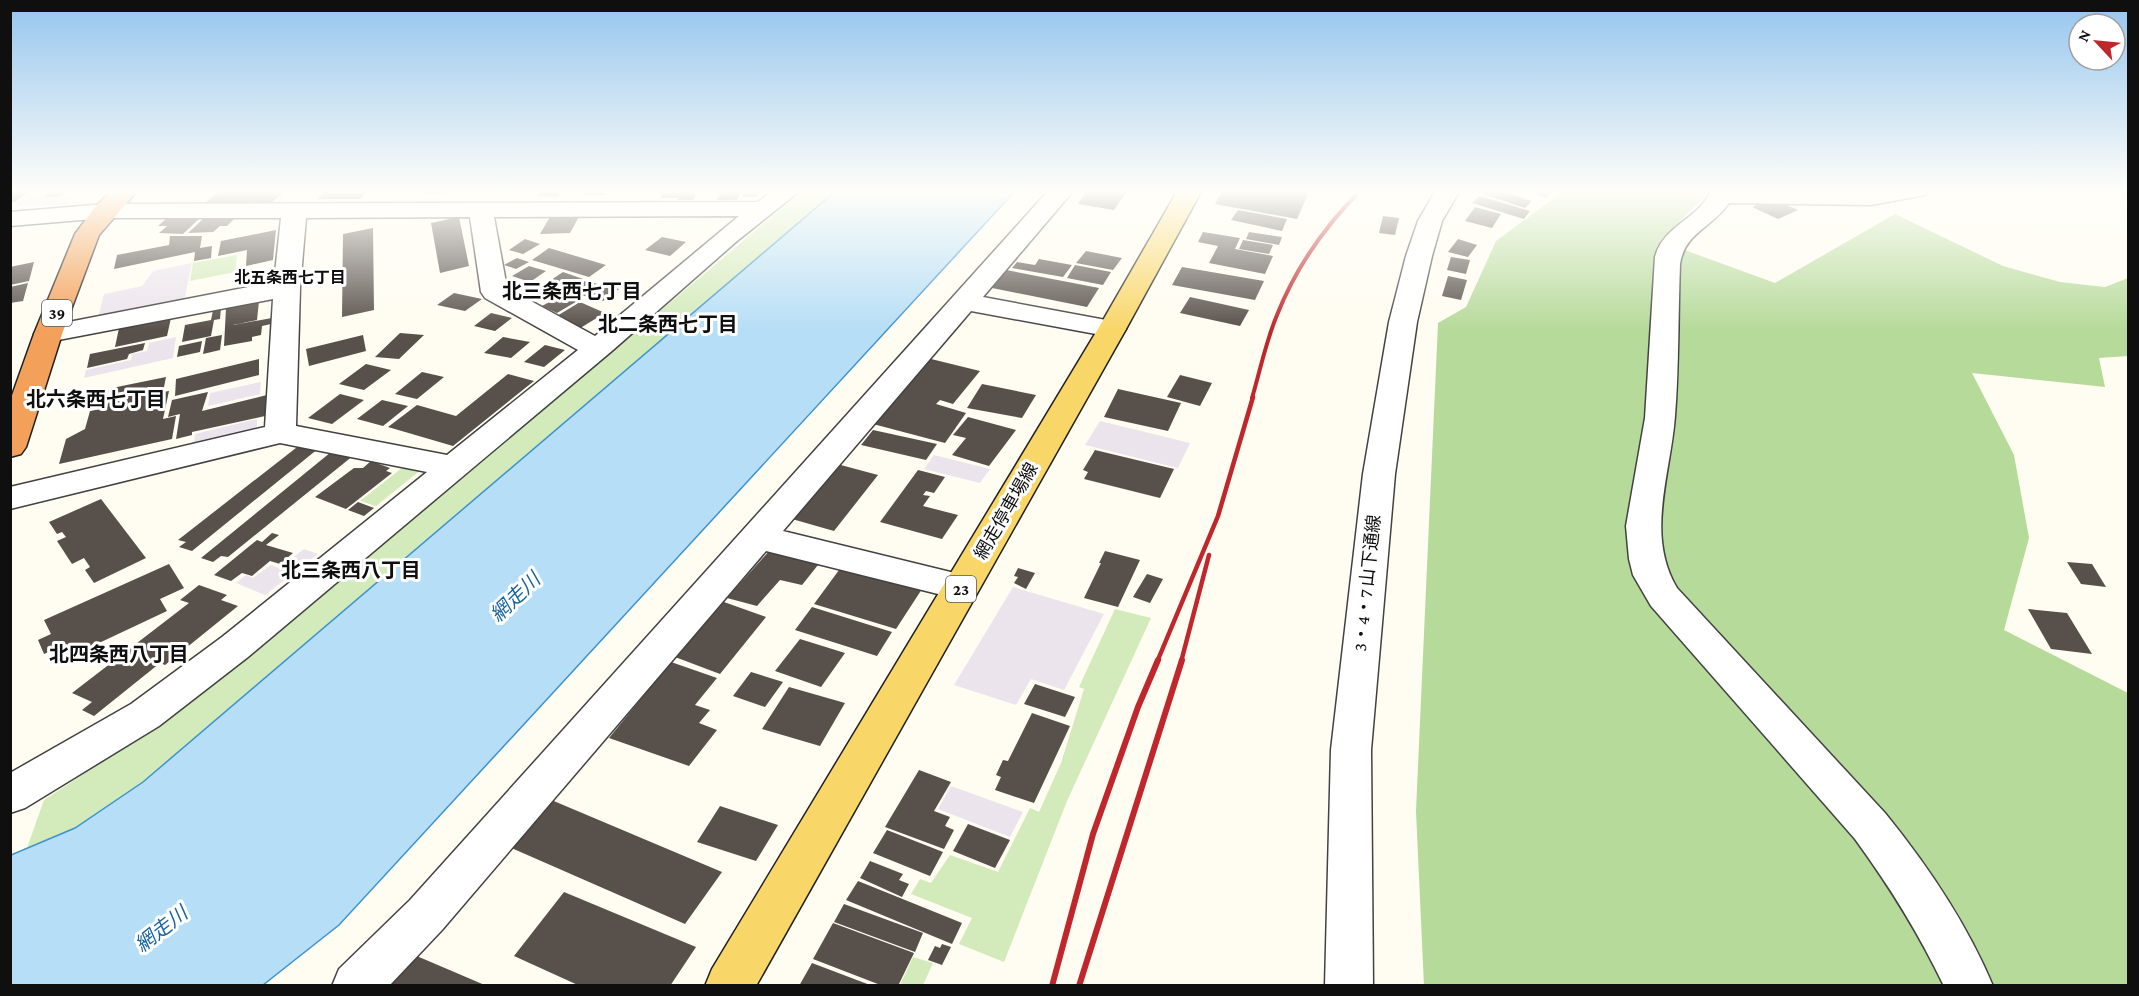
<svg xmlns="http://www.w3.org/2000/svg" width="2139" height="996" viewBox="0 0 2139 996" font-family="'Crimson Pro','Noto Sans JP',serif">
<style>
.industrial{fill:#ece4ed}
.green{fill:#d3eaba}
.forest{fill:#b6da9a}
.water{fill:#b6def6;stroke:#3d93cd;stroke-width:1.5}
.building{fill:#58504b}
.lines{fill:none;stroke-linecap:round;stroke-linejoin:round}
.minor-casing{stroke:#424242;stroke-width:3}
.major-casing{stroke:#202020;stroke-width:3}
.highway-casing{stroke:#202020;stroke-width:3}
.minor{fill:#fff;fill-rule:evenodd}
.major{fill:#f8d668;fill-rule:evenodd}
.highway{fill:#f3a15a;fill-rule:evenodd}
.rail-far2{stroke:#bf272d;stroke-width:4}
.rail-far1{stroke:#bf272d;stroke-width:4.5}
.rail{stroke:#bf272d;stroke-width:6}
.labels{text-anchor:middle;stroke-width:6;stroke-linejoin:round;paint-order:stroke}
.far-neighbourhood-label{font-size:16px;font-weight:bold;fill:#0f0f0f;stroke:#fff}
.shield{fill:#fff;stroke:#575757;stroke-width:1.5}
.shield-label{font-size:16px;font-weight:bold;fill:#0f0f0f}
.street-label{font-size:18px;fill:#0f0f0f;stroke:#fff}
.neighbourhood-label{font-size:20px;font-weight:bold;fill:#0f0f0f;stroke:#fff}
.water-label{font-size:20px;font-style:italic;fill:#1864a1;stroke:#fff}
</style>
<rect width="100%" height="100%" fill="#fffcf1"/>
<path class="industrial" d="M33,191H47L42,197L76,196L64,205H15Z
M192,263L184,301L98,318L104,294L142,286L153,271Z
M176,337L173,358L84,378L86,370L131,360L132,354L147,351L149,343Z
M261,382L260,394L208,406L210,393Z
M257,419V428L194,443L195,434Z
M1100,421L1190,443L1178,468L1085,445Z
M934,455L990,469L980,483L924,469Z
M304,549L318,554L265,595L236,583L246,575L253,578L271,565L279,568Z
M1013,587L1104,614L1064,690L1031,679L1016,705L954,685Z
M951,786L1023,812L1010,837L938,809Z"/>
<path class="green" d="M804,190H837L143,782L75,828L27,848L44,800L177,713L291,621Z
M237,255L235,272L190,281L193,263Z
M407,464L422,469L376,506L360,501Z
M1115,609L1151,618L1067,801L1004,962L959,944L972,918L911,894L920,879L931,883L950,855L998,872L1030,808L1039,812L1061,763L1084,689L1079,687Z
M913,957L933,963L923,985H900Z"/>
<path class="forest" d="M1565,190H1706L1704,197L1660,241L1775,283L1895,214L2003,266L2060,282L2105,287L2128,278V356L2099,358L2105,387L1972,373L2014,455L2029,538L2004,630L2128,693V985L1424,986L1416,811L1438,323L1466,307L1496,241Z"/>
<path class="water" d="M837,190H1016L339,925L263,985H11V855L75,828L143,782Z"/>
<path class="building" d="M31,190L15,202H10L12,190Z
M50,190H71L59,197H44Z
M220,190H286L270,204L205,203Z
M327,190H368L360,199H318Z
M425,190H448L444,194H421Z
M542,190H563L558,197L537,196Z
M585,190H608L605,195H582Z
M665,190H693L698,191L693,200H678V198H660Z
M722,190H742L737,200H717Z
M746,190H762L757,197H742Z
M1087,190H1128L1114,210L1078,204Z
M1223,190H1310L1297,219L1215,204Z
M1488,190H1498L1532,201L1525,208L1483,194Z
M1523,190H1554L1546,198Z
M1479,196L1530,211L1524,219L1472,203Z
M1770,200L1778,201L1798,210L1778,219L1752,207Z
M1475,207L1501,214L1492,228L1465,221Z
M1238,210L1287,219L1282,231L1231,220Z
M551,215H580L570,233L540,234Z
M1383,216L1399,218L1395,235L1379,233Z
M168,217H201L183,234L159,233L167,226H158Z
M459,217L469,266L440,273L431,223Z
M204,218H235L227,226H220L213,232L188,233Z
M373,228L374,310L342,317L343,234Z
M276,230L273,260L246,266L247,250L218,256L221,241Z
M1203,232L1240,238L1235,249L1273,256L1265,274L1209,263L1218,246L1198,242Z
M1249,232L1282,237L1279,245L1246,239Z
M170,236H202L200,248L212,246L211,258L194,261L195,252L114,269L117,255L169,245Z
M662,237L686,242L670,256L645,250Z
M525,239L540,244L523,254L509,250Z
M1458,239L1477,245L1468,257L1448,252Z
M1243,240L1273,245L1269,254L1239,249Z
M549,248L606,265L589,277L532,260Z
M1086,251L1122,258L1113,270L1076,263Z
M1451,257L1470,260L1466,274L1447,270Z
M517,258L529,262L516,269L504,265Z
M1039,259L1072,265L1063,277L1012,268L1017,262L1035,265Z
M34,262L29,281L10,285V267Z
M1075,265L1111,272L1103,285L1067,278Z
M529,266L546,271L530,282L512,276Z
M1182,267L1264,281L1255,300L1172,285Z
M1006,270L1099,288L1087,307L992,288Z
M563,272L583,279L567,288L548,282Z
M1448,276L1467,280L1461,300L1442,296Z
M585,281L619,289L603,301L570,292Z
M28,283L23,301L10,303V287Z
M454,293L482,299L465,311L437,305Z
M564,294L579,300L557,313L542,306Z
M1190,297L1249,310L1240,326L1180,313Z
M259,301L257,320L233,325L272,318L271,324L262,326L261,335L252,337V341L224,346L226,308Z
M580,302L605,313L577,330L552,319Z
M221,308L220,319L214,320L211,336L182,342L185,325L211,320L213,310Z
M491,313L512,318L495,331L474,326Z
M171,318L167,336L115,347L119,328Z
M400,333L424,335L399,359L375,357Z
M222,335L220,350L203,354L206,338Z
M363,335L366,351L309,366L306,349Z
M503,337L530,342L511,358L484,353Z
M202,341L200,352L177,357L179,346Z
M145,343L143,350L129,354L127,359L87,368L90,354Z
M545,345L565,350L544,367L524,362Z
M927,358L980,371L953,404L940,400L936,404L966,413L945,443L873,424Z
M259,359V375L175,396L176,379Z
M366,364L391,370L364,390L339,384Z
M422,372L444,377L417,399L395,394Z
M508,374L534,381L453,446L388,427L417,405L456,416Z
M1180,375L1212,383L1200,406L1167,397Z
M166,377L163,392L169,391L163,419L176,416L172,439L59,464L66,439L85,429L90,411L107,408L112,388Z
M982,384L1036,395L1022,418L967,408Z
M1118,389L1181,403L1168,431L1104,417Z
M208,392L202,411L267,395L265,416L192,432V435L176,439L180,414L168,417L172,400Z
M340,394L364,400L332,424L308,418Z
M382,400L408,406L383,426L357,419Z
M968,417L1016,430L989,466L952,455L966,438L953,435Z
M873,430L937,444L926,460L861,445Z
M301,444L319,448L192,551L179,547L186,542L178,540Z
M336,448L354,455L228,557L221,556L213,562L201,558Z
M1095,450L1174,469L1160,498L1084,479L1088,472L1083,470Z
M371,461L390,468L386,471L392,473L346,509L315,497L354,468H363Z
M837,464L878,475L834,531L792,519Z
M918,470L945,477L934,493L926,491L923,495L930,496L923,506L958,515L942,539L880,522Z
M101,499L146,558L94,583L85,570L90,567L84,558L72,564L57,541L66,537L62,532L57,534L49,522Z
M358,502L374,508L364,516L348,510Z
M272,533L279,535L266,545L293,553L280,564L270,561L252,576L242,573L231,581L214,575L257,540L262,542Z
M770,550L818,565L802,585L780,580L757,606L727,598Z
M1105,551L1140,560L1118,607L1084,598L1101,563H1099Z
M2067,562L2092,564L2106,587L2081,584Z
M169,564L184,588L160,599L167,611L65,659L60,647L44,654L38,640L51,634L44,620Z
M842,566L922,589L896,629L814,604Z
M1018,568L1035,573L1026,589L1014,583L1018,577L1014,576Z
M1147,574L1163,579L1150,603L1133,597Z
M199,585L227,595L221,600L238,606L165,665L160,663L94,716L82,710L92,702L72,693L189,603L180,600Z
M724,602L766,617L720,674L675,657Z
M812,607L892,632L877,656L795,630Z
M2028,609L2067,613L2092,654L2051,649Z
M800,639L845,653L821,687L775,671Z
M671,662L717,678L695,705L710,710L699,723L717,730L689,766L609,738Z
M751,672L783,682L765,707L733,696Z
M1035,684L1075,697L1065,717L1024,704Z
M789,687L845,703L820,746L762,729Z
M1032,713L1070,726L1034,803L995,790L1001,777L996,775L1003,760L1008,761Z
M919,770L951,782L934,811L950,817L945,826L954,830L944,849L885,827Z
M549,799L722,872L685,924L507,846Z
M720,806L778,825L756,861L697,842Z
M968,824L1010,840L995,868L953,851Z
M887,830L943,852L930,876L873,853Z
M870,861L903,874L899,880L909,884L902,897L860,878Z
M858,881L962,923L952,944L846,900Z
M564,892L696,947L670,986H580L514,956Z
M844,904L923,933L915,952L834,922Z
M833,923L914,953L898,986H883L813,959Z
M942,944L951,947L942,965L928,960L935,946L940,948Z
M412,954L487,986H387Z
M812,963L870,985V986H799Z"/>
<g class="lines">
<g class="minor-casing">
<path id="minor" d="M774,190H801L737,241L613,350L248,657L159,726L25,808L10,813V773L131,704L222,637L427,472L280,443L10,509V487L265,427L273,299L48,342L38,340L34,334L38,328L48,326L274,282L281,218H105L10,226V212L105,204L758,202ZM739,216L595,336L507,288L494,217ZM470,217L481,292L485,298L578,350L447,455L296,426L300,288L306,218Z
M1049,190H1074L983,297L1122,323L1126,329L1122,335L1112,337L971,311L783,531L975,578L980,587L975,596L962,600L766,551L442,930L389,986H332L339,969L410,900Z
M1436,190H1460L1442,221L1432,256L1417,322L1395,474L1371,750L1373,986H1325L1331,750L1363,474L1389,322L1406,256L1418,221Z
M1711,190H1929L1925,195L1871,205L1729,203C1712,228 1685,232 1680,264C1678,315 1679,366 1675,416C1671,473 1645,535 1677,588L1885,813C1928,866 1966,922 1993,986H1944C1918,932 1890,887 1855,839L1651,606L1633,575L1629,559L1626,526L1645,418L1655,257C1663,225 1700,219 1711,190Z"/>
</g>
<g class="major-casing">
<path id="major" d="M1178,190H1202L1126,329L756,986H705L712,969L1098,329Z"/>
</g>
<g class="highway-casing">
<path id="highway" d="M112,190H138L99,235L62,334L26,447L21,454L10,457V401L34,334L75,234L96,206Z"/>
</g>
<use href="#minor" class="minor"/>
<use href="#major" class="major"/>
<use href="#highway" class="highway"/>
<path class="rail-far2" d="M1252,398C1260,371 1266,341 1277,315C1296,267 1325,226 1361,190"/>
<path class="rail-far1" d="M1157,662L1218,516L1253,397
M1181,662L1209,555"/>
<path class="rail" d="M1052,986L1093,834L1138,707L1158,660
M1079,986L1182,660"/>
</g>
<linearGradient id="sky" x2="0" y2="1"><stop stop-color="#94c5ee"/><stop offset="0.58" stop-color="#fffef9"/><stop offset="1" stop-color="#fffef9" stop-opacity="0"/></linearGradient>
<rect width="2139" height="330" fill="url(#sky)"/>
<g class="labels">
<g class="far-neighbourhood-label">
<text x="290" y="283">北五条西七丁目</text>
</g>
<g class="shield">
<rect x="42" y="300" width="30" height="26" rx="4.5"/>
<rect x="946" y="576" width="30" height="26" rx="4.5"/>
</g>
<g class="shield-label">
<text x="57" y="319">39</text>
<text x="961" y="595">23</text>
</g>
<g class="street-label">
<text transform="translate(1006 511) rotate(-60)" y="6">網走停車場線</text>
<text transform="translate(1367 583) rotate(-84)" y="6">3・4・7 山下通線</text>
</g>
<g class="neighbourhood-label">
<text x="572" y="298">北三条西七丁目</text>
<text x="668" y="331">北二条西七丁目</text>
<text x="96" y="406">北六条西七丁目</text>
<text x="351" y="577">北三条西八丁目</text>
<text x="119" y="661">北四条西八丁目</text>
</g>
<g class="water-label">
<text transform="translate(515 597) rotate(-44)" y="7">網走川</text>
<text transform="translate(161 929) rotate(-38)" y="7">網走川</text>
</g>
</g>
<rect width="2139" height="996" fill="none" stroke="#0f0f0f" stroke-width="24"/>
<g transform="translate(2097 42) rotate(296)"><circle r="28" fill="#ffffff" stroke="#9f9f9f" stroke-width="1.5"/>
<path d="M0-4.5L10 22L0 15L-10 22Z" fill="#bf272d"/>
<text y="-9" font-size="16" font-weight="bold" text-anchor="middle" fill="#0f0f0f">N</text>
</g>
</svg>
